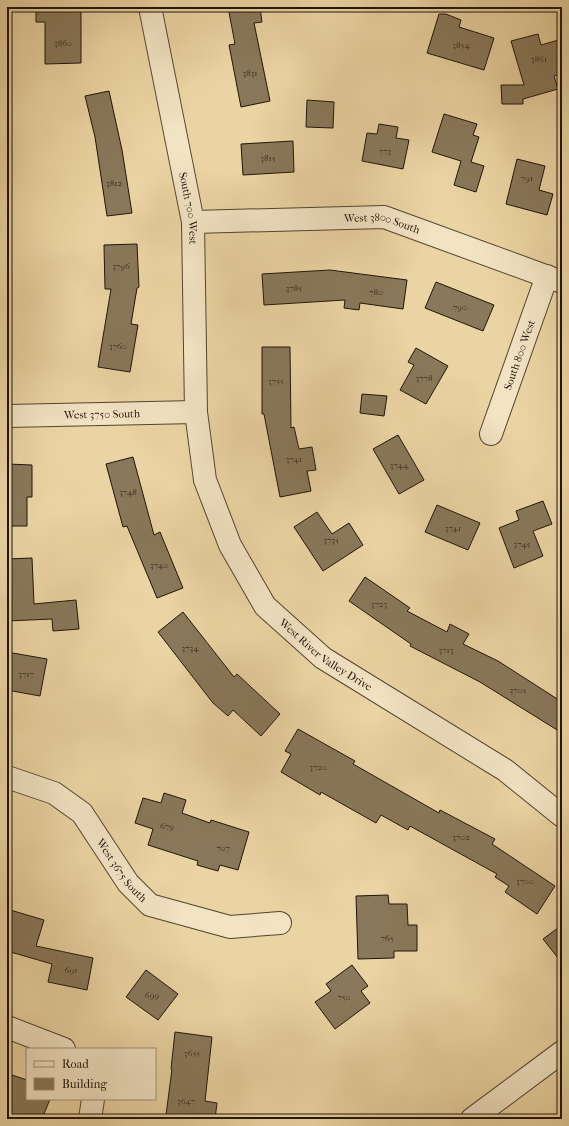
<svg xmlns="http://www.w3.org/2000/svg" width="569" height="1126" viewBox="0 0 569 1126" font-family="'IM FELL French Canon',serif">
<style>
.building{fill:#89785a;stroke:#1f140b}
.lines{fill:none;stroke-linecap:round;stroke-linejoin:round}
.minor-casing{stroke:#524431;stroke-width:24}
.minor{stroke:#f2e3c3;stroke-width:22}
.labels{text-anchor:middle;stroke-width:3;stroke-linejoin:round;paint-order:stroke}
.number-label{font-size:9px;fill:#3a2d1f}
.street-label{font-size:11px;fill:#1f140b;stroke:#f2e3c3}
</style>
<rect width="100%" height="100%" fill="#ebd4a3"/>
<filter id="stains"><feTurbulence type="fractalNoise" baseFrequency=".005" numOctaves="4"/><feColorMatrix values="0 0 0 0 .2 0 0 0 0 .09 0 0 0 0 .02 0 0 0 .5 -.17"/></filter>
<radialGradient id="worn" r=".72"><stop offset=".6" stop-color="#630" stop-opacity="0"/><stop offset="1" stop-color="#630" stop-opacity=".3"/></radialGradient>
<path class="building" d="M36,7H81V63L45,64V22H36Z
M228,7H260L262,22L254,23L270,101L241,107L229,45L235,44Z
M439,14H446L461,20L459,27L494,38L484,70L427,53Z
M538,34L541,45L562,39V74L554,76L558,89L523,99V104H502L501,85H524L511,41Z
M109,91L122,150L132,213L107,216L95,137L85,96Z
M307,100L334,102L333,128L306,127Z
M444,114L477,124L473,135L479,137L471,162L484,166L476,192L454,185L461,161L432,152Z
M379,124L398,127L396,138L409,140L403,169L362,161L367,133L377,134Z
M293,141L294,172L243,175L241,144Z
M517,159L545,166L539,190L553,194L547,215L506,204Z
M137,244L139,287L137,288L131,324L138,325L130,372L98,367L111,289H105L104,245Z
M330,270L407,280L403,309L360,303L359,310L344,308L345,300L264,305L262,274Z
M436,282L494,305L483,331L425,308Z
M262,347H290L291,428L294,427L299,449L312,447L316,470L307,471L311,491L280,497L264,414H262Z
M416,348L448,366L426,404L400,390L414,365L408,362Z
M362,394L387,396L384,416L360,413Z
M398,435L424,480L399,494L373,449Z
M133,457L154,535L160,532L183,588L157,598L127,526L123,527L106,464Z
M7,464L32,465V497H27V526H7Z
M543,501L552,524L533,531L543,556L514,568L499,528L519,520L516,511Z
M437,505L480,523L468,550L425,532Z
M317,512L332,534L349,523L363,545L323,571L294,527Z
M32,558L34,604L76,600L79,629L53,631L52,619L7,621V559Z
M365,577L410,608L407,611L447,632L450,624L469,634L463,644L498,661L562,702V733L480,682L410,646L411,644L349,601Z
M183,612L234,677L237,674L280,714L261,736L233,710L228,716L213,703L158,632Z
M7,652L47,659L40,696L7,690Z
M298,729L355,761L353,764L439,813L440,810L495,839L492,844L555,886L537,914L505,892L509,886L495,877L497,874L410,826L408,830L381,815L376,823L321,792L320,795L281,772L291,754L285,751Z
M164,793L186,800L182,813L210,823L211,820L249,832L238,870L220,865L218,871L197,865L198,861L148,845L153,829L135,823L143,798L161,803Z
M388,895L389,904H407L408,925H417V951H394V958L358,959L356,896Z
M7,909L44,920L36,946L93,958L87,990L48,982L52,964L7,951Z
M562,925V963L543,939Z
M352,965L368,986L361,991L370,1003L335,1029L315,1002L331,991L326,984Z
M146,970L178,994L158,1020L126,997Z
M175,1032L212,1037L205,1101L217,1103L215,1119H180L181,1117L166,1115L172,1069H171Z
M12,1075L27,1080V1099H50L42,1119H22L7,1113V1089Z"/>
<g class="lines">
<g class="minor-casing">
<g id="minor">
<path id="s1" d="M150,7L193,222L196,412L205,480L230,545L265,606L323,658L505,770L562,816"/>
<path id="s2" d="M193,222L384,217L562,282"/>
<path id="s3" d="M7,416L196,412"/>
<path id="s4" d="M491,434L547,276"/>
<path id="s5" d="M7,777L54,793L82,813L128,883L150,905L230,927L280,923"/>
<path d="M7,1027L64,1049"/>
<path d="M90,1119L93,1099"/>
<path d="M472,1119L562,1052"/>
</g>
</g>
<use href="#minor" class="minor"/>
</g>
<g class="labels">
<g class="number-label">
<text x="63" y="46">3860</text>
<text x="461" y="48">3854</text>
<text x="539" y="62">3861</text>
<text x="250" y="76">3831</text>
<text x="385" y="154">773</text>
<text x="268" y="161">3815</text>
<text x="527" y="181">791</text>
<text x="114" y="186">3812</text>
<text x="121" y="269">3796</text>
<text x="294" y="291">3785</text>
<text x="376" y="295">780</text>
<text x="460" y="310">790</text>
<text x="118" y="349">3760</text>
<text x="424" y="381">3778</text>
<text x="276" y="384">3755</text>
<text x="294" y="462">3741</text>
<text x="399" y="468">3744</text>
<text x="128" y="495">3748</text>
<text x="453" y="531">3741</text>
<text x="331" y="543">3735</text>
<text x="522" y="547">3745</text>
<text x="159" y="568">3740</text>
<text x="379" y="607">3723</text>
<text x="190" y="651">3734</text>
<text x="446" y="653">3713</text>
<text x="26" y="677">3717</text>
<text x="518" y="693">3705</text>
<text x="318" y="770">3720</text>
<text x="167" y="829">679</text>
<text x="461" y="840">3702</text>
<text x="223" y="851">707</text>
<text x="525" y="884">3700</text>
<text x="387" y="941">765</text>
<text x="71" y="973">691</text>
<text x="152" y="998">699</text>
<text x="344" y="1000">750</text>
<text x="192" y="1056">3655</text>
<text x="186" y="1104">3647</text>
</g>
<g class="street-label">
<text dy="4" stroke="none"><textPath href="#s1" startOffset="205">South 700 West</textPath></text>
<text dy="4" stroke="none"><textPath href="#s2" startOffset="190">West 3800 South</textPath></text>
<text dy="4" stroke="none"><textPath href="#s4" startOffset="84">South 800 West</textPath></text>
<text dy="4" stroke="none"><textPath href="#s3" startOffset="95">West 3750 South</textPath></text>
<text dy="4" stroke="none"><textPath href="#s1" startOffset="696">West River Valley Drive</textPath></text>
<text dy="4" stroke="none"><textPath href="#s5" startOffset="154">West 3675 South</textPath></text>
</g>
</g>
<rect width="569" height="1126" fill="none" stroke="#ebd4a3" stroke-width="24"/>
<rect x="8" y="8" width="553" height="1110" fill="none" stroke="#1f140b" stroke-width="2"/>
<rect x="12" y="12" width="545" height="1102" fill="none" stroke="#1f140b"/>
<rect x="26" y="1048" width="130" height="52" fill="#f2e3c3" stroke="#9e9079"/>
<rect x="34" y="1061" width="20" height="6" fill="#f2e3c3" stroke="#9e9079"/>
<text x="62" y="1068" font-size="12" fill="#1f140b">Road</text>
<rect x="34" y="1078" width="20" height="12" fill="#89785a" stroke="#9e9079"/>
<text x="62" y="1088" font-size="12" fill="#1f140b">Building</text>
<rect width="100%" height="100%" filter="url(#stains)"/>
<rect width="100%" height="100%" fill="url(#worn)"/>
</svg>
